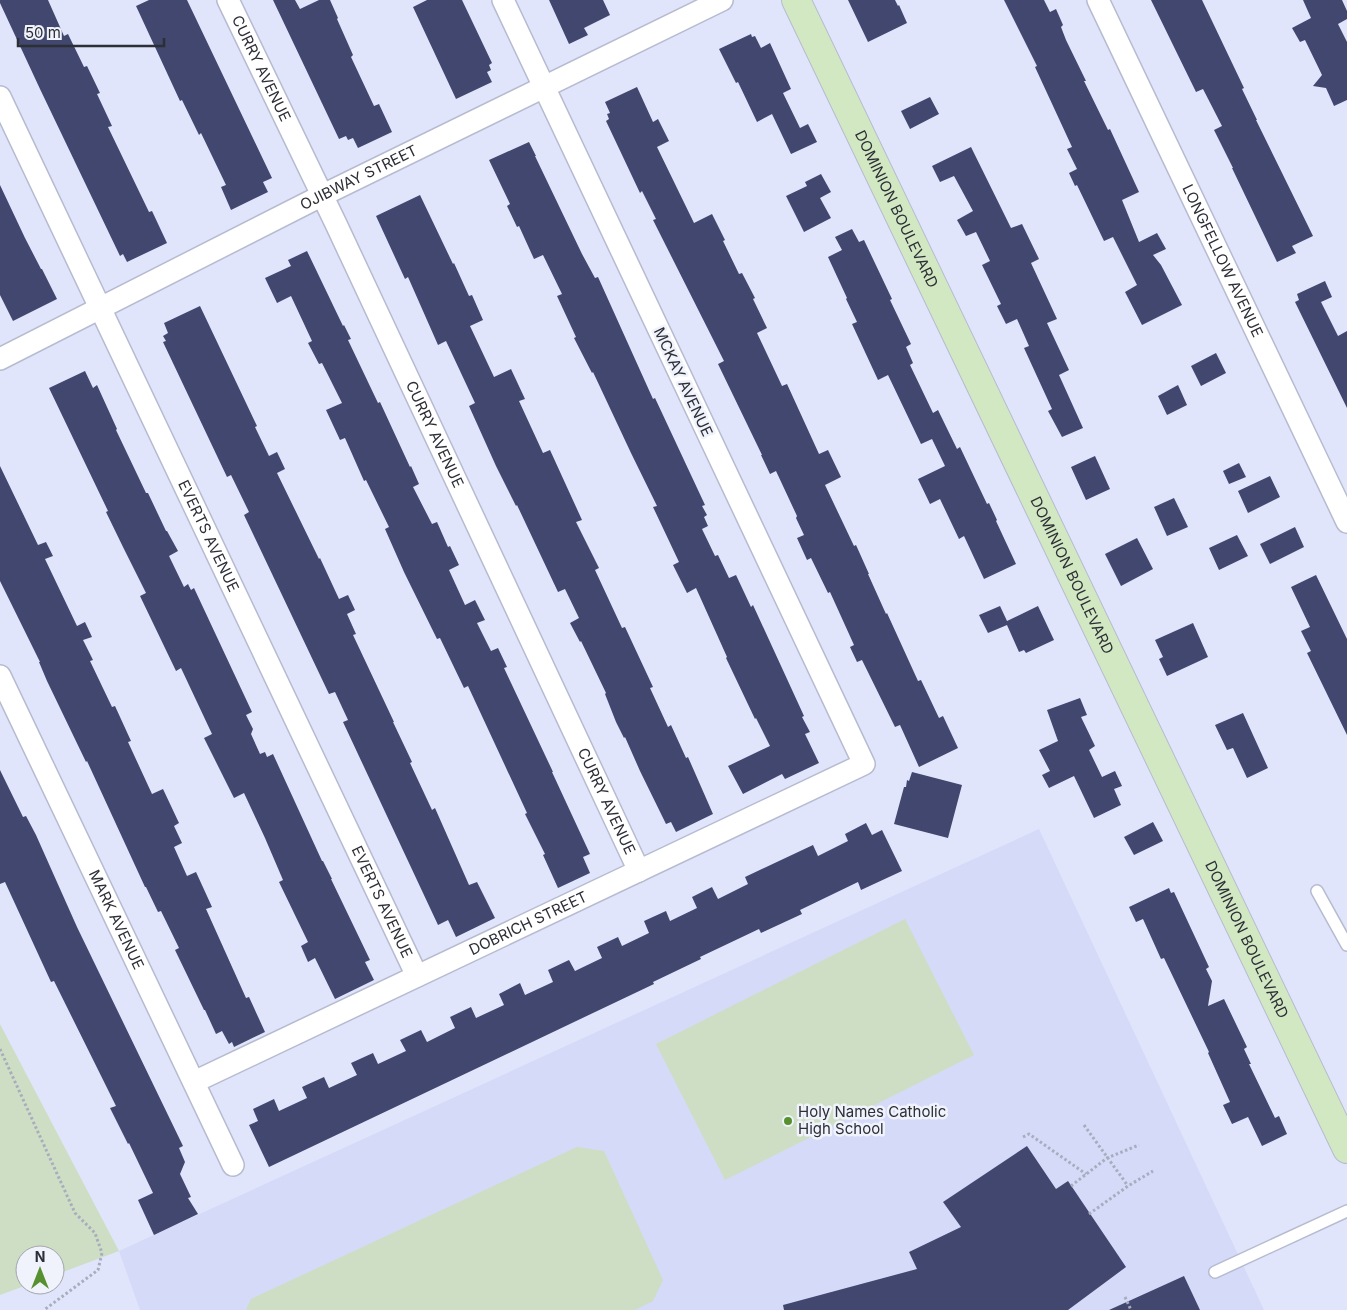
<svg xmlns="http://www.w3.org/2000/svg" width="1347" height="1310" viewBox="0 0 1347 1310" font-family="Inter,sans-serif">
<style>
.built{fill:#d4daf7}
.green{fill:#cddec4}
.building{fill:#41476e}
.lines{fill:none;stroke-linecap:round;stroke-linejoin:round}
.lane-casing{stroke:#b6bbd0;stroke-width:14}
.street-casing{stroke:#b6bbd0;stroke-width:24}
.secondary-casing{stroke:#b6bbd0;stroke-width:30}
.path{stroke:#a8acbd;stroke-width:3;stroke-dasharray:2.5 2.5;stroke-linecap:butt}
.lane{stroke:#fff;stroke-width:11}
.street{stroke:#fff;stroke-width:21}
.secondary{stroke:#d2e8c2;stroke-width:28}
.poi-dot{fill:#57912f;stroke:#f1f3fc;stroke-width:2}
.labels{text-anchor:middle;stroke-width:5;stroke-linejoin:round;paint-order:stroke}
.street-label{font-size:15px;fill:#2d2f37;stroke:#f1f3fc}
.poi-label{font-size:15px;fill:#2d2f37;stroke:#f1f3fc;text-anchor:start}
</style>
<rect width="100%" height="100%" fill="#e0e5fb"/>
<path class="built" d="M1039,829L1264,1310H140L119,1251Z"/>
<path class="green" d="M905,919L974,1055L725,1180L656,1044Z
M0,1024L119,1251L55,1275V1255H25V1285H27L0,1295Z
M577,1147L604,1151L663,1280L653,1301L635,1310H246L251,1299Z"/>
<path class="building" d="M0,0H48L64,36L68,34L84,67L87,66L100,93L97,94L112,126L108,127L149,212L152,211L167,243L127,262L123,254L120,256L40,89L0,3Z
M149,0H187L272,178L263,182L268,192L231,210L221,187L226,185L201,133L199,135L182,100L180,101L136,6Z
M273,0H295L300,9L319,0H330L338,18L337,19L353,55L351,57L374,106L379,104L392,132L358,148L353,138L348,140L346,136L339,139Z
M427,0H462L492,63L489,65L491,70L487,72L492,82L456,99L413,7Z
M549,0H603L610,15L584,28L588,35L569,44Z
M848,0H895L898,6L899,5L907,23L868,42Z
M1004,0H1044L1050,12L1056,9L1063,25L1061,27L1066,40L1086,81H1084L1108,130L1110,129L1139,192L1122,200L1139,242L1157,233L1166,249L1153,255L1161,265L1182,305L1142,325L1125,292L1137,285L1113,237L1104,241L1077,185L1075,186L1069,173L1077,169L1067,149L1072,147L1035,67L1037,66Z
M1151,0H1202L1244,88L1242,89L1257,120H1256L1313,236L1292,246L1296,253L1277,262L1232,168H1233L1214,130L1222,126L1203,89L1196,92Z
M1303,0H1342L1347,11V19L1338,24L1347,42V100L1334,106L1326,88L1313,86L1322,75L1305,40L1300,42L1292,28L1311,18Z
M751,34L752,37L755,36L761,48L770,43L791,89L783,93L800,128L808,124L817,142L791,154L772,114L757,122L738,82L736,83L719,49Z
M637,87L653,122L658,119L669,141L657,147L694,223L712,214L725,240L723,241L739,274L742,273L755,298L753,299L767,328L757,333L782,386L787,384L819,454L828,450L841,477L825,485L854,546L856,545L869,574H868L886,614L887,613L918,681L921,680L939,718L943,716L958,748L919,767L900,725L895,727L862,660L857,662L850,647L854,645L830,592L828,593L811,558L807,560L797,538L804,535L796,518L797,516L776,471L770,474L761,455H762L718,364L724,361L653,220L656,219L642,191L640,193L606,121L609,119L607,114L610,113L605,102Z
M930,97L939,114L910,129L901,111Z
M529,142L536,156H535L582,254L595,278L598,277L653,399L655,398L705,505L702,506L707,515L704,517L708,526L702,529L715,556L718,555L729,578L736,575L751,607L753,605L804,716L802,717L810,732L805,734L819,763L785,779L782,774L743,794L728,766L770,746L756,718L755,719L726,658L727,657L696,588L687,593L673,565L679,562L653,507L657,506L631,453L593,372L592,373L574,338L576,337L557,296L562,294L543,255L534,259L519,226L517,227L507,206L510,204L489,160Z
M971,147L1011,228L1022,224L1039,259L1031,263L1057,319L1047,323L1069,370L1059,375L1083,428L1062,437L1048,411L1052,409L1024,348L1029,346L1017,319L1006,324L997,306L1001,304L982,265L990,261L976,232L966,236L957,220L973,211L954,176L940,182L932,166Z
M821,174L831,192L820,198L831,218L804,232L786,196L807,186L805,182Z
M0,185L25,238L41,269H42L57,299L13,321L0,295Z
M420,195L453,264L454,263L469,296L472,295L483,320L470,326L494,377L511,369L525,399L519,401L543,453L550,450L582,520L576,522L599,568L595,570L622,628L625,627L653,687L650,688L668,727L671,725L686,758L688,757L713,814L676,832L671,822L666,824L640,771L625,737L624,738L616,722L605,694L606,693L581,641L580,642L570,623L579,618L565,589L558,592L517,505L516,506L496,466L469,406L475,403L446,341L438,345L408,277L405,279L376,216Z
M852,229L859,242L864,240L892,299L890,300L911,344L906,347L913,363L910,365L933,413L938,410L957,449L960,447L987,504L989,503L997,520L996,521L1016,564L984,579L964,536L959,539L940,499L930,504L918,479L945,466L932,439L921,444L888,375L878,380L852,324L857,322L846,299L847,298L828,257L842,250L835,237Z
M307,251L343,326L344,325L351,339L348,340L378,403L380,402L410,467L411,466L419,484L413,487L432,524L437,522L448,547L450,546L459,565L449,570L465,605L475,600L485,620L477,623L491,651L498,648L507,667L504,668L553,772H552L590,854L583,857L590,873L558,888L543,855L545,854L525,814L527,813L468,686L464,688L440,638L437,639L404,572L385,529L389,527L366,480L364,481L345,438L340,440L326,410L342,403L322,363L319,364L308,343L312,341L291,296L277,303L265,278L291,266L288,260Z
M1325,281L1332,297L1321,302L1338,336L1347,331V408L1295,302L1299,300L1297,294Z
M200,306L257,426L255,427L269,456L277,452L285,469L277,473L319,559L320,558L339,599L348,595L355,610L347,614L356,634L353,635L394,722H393L412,762L410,763L432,810L435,808L469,885L477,882L495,918L456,937L448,920L438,925L343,722L348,720L335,692L329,694L244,515L249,512L231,475L227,477L163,342L166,341L163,336L168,333L164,323Z
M1216,353L1226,373L1201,386L1191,366Z
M85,371L93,388L97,385L117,429L116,430L146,493H148L166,531H167L178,551L169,556L184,587L188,584L191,590L194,588L252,712L246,715L253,729L251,734L260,754L265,752L267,757L273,754L322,861H323L332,879H331L370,960L365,962L374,980L335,999L315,958L308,962L301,946L308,942L279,882L283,880L265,838L244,793L234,798L204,738L212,734L181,668L176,671L140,596L146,593L123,547L106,512L108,511L49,388Z
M1178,385L1187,405L1167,415L1158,396Z
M1095,456L1110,489L1086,500L1071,467Z
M1239,463L1246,477L1229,484L1223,471Z
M0,466L38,545L46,542L53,556L45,559L77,626L85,622L92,637L83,640L93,660L90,661L112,707L115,706L131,741L128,742L152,794L163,789L179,823L174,826L182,843L174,847L187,876L196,872L212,907L206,909L246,998L249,997L265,1032L234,1047L232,1042L229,1044L222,1031L216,1034L205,1010H204L175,950L179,948L161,911L158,912L146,887H145L87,761L86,762L47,681L39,662H40L0,581Z
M1270,476L1280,497L1248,513L1238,491Z
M1174,498L1188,527L1167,536L1154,507Z
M1295,527L1304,547L1270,564L1260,544Z
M1237,535L1248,556L1219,570L1209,548Z
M1137,538L1153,569L1121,586L1105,554Z
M1316,575L1347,639V735L1307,653L1311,651L1301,631L1310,627L1291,587Z
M1000,606L1007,621L1038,606L1054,640L1026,653L1024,650L1019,652L1007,625L988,633L979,615Z
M1193,623L1208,657L1167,676L1159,659L1163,657L1155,640Z
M1080,698L1087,715L1081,717L1095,746L1089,750L1102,777L1115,771L1122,786L1114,789L1121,805L1094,818L1074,776L1049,788L1042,775L1050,771L1039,750L1058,741L1047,710Z
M1243,713L1268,768L1247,778L1233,748L1227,750L1215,725Z
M0,770L23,817L26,816L36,835L77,927L183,1146L179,1148L185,1162L180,1174L191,1197L188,1198L198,1214L154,1235L138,1200L153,1193L129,1143L128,1144L110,1108L116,1106L54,981L51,982L5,882L0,884Z
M912,772L962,785L948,838L894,824L904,787H906L907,780L909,781Z
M1153,822L1163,841L1134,855L1124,837Z
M866,823L872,835L882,830L902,871L861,890L858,882L800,910L802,914L761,933L759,929L700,957L701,959L653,982L654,984L269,1167L249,1125L258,1121L253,1109L274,1099L279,1111L307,1098L302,1087L324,1077L329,1088L357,1075L351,1063L373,1053L378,1064L406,1051L400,1040L421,1030L427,1042L455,1028L450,1017L471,1007L476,1018L504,1005L499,994L520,983L525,995L553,982L548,970L569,960L575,971L602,958L597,947L618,937L622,946L649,933L644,921L666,911L670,921L697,908L692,897L712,887L718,899L748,884L745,877L813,845L818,856L848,841L845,834Z
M1169,888L1171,893L1174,892L1209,967L1206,969L1212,981L1208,1006L1224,999L1247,1047L1244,1049L1251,1064H1249L1275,1118L1279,1116L1287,1134L1262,1146L1248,1117L1232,1124L1223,1105L1230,1102L1208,1053L1209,1052L1164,958L1161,959L1143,919L1136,922L1129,907Z
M1027,1146L1056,1189L1068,1181L1126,1267L1068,1310H784L783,1305L917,1269L909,1252L961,1227L943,1202Z
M1184,1276L1200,1310H1109Z"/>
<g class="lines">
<g class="lane-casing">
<path id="lane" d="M1317,891L1347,945
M1215,1272L1347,1211"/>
</g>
<g class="street-casing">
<g id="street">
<path id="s1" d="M228,0L336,224L639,871"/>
<path id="s2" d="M1098,0L1347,522"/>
<path id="s3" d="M0,97L417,976"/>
<path id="s4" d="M0,359L321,196L722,0"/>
<path id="s5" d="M0,676L233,1165"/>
<path id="s6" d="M194,1082L864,764L503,0"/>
</g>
</g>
<g class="secondary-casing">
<g id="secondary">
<path id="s7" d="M796,0L1347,1149"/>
</g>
</g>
<path class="path" d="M0,1049L75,1213L95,1233L102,1253L98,1270L44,1310
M1084,1125L1128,1186
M1023,1137L1029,1134L1086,1174
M1071,1186L1107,1158L1139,1145
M1089,1214L1128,1186L1153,1171
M1125,1297L1131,1310"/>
<use href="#lane" class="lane"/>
<use href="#street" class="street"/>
<use href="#secondary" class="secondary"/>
</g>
<circle class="poi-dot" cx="788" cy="1121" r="5"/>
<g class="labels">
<g class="street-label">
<text dy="5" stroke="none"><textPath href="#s1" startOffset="76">CURRY AVENUE</textPath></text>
<text dy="5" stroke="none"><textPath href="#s4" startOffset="402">OJIBWAY STREET</textPath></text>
<text dy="5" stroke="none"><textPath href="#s7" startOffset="232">DOMINION BOULEVARD</textPath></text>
<text dy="5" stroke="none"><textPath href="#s2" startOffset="289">LONGFELLOW AVENUE</textPath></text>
<text transform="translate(683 382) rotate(65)" y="5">MCKAY AVENUE</text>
<text dy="5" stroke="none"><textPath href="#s1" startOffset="481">CURRY AVENUE</textPath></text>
<text dy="5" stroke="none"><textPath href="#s3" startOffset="486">EVERTS AVENUE</textPath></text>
<text dy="5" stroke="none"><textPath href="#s7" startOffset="638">DOMINION BOULEVARD</textPath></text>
<text dy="5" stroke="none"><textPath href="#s1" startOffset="886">CURRY AVENUE</textPath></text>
<text dy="5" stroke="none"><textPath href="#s3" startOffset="891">EVERTS AVENUE</textPath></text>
<text dy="5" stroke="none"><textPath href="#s5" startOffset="270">MARK AVENUE</textPath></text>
<text dy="5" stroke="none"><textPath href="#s6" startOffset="370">DOBRICH STREET</textPath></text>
<text dy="5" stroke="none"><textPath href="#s7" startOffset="1042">DOMINION BOULEVARD</textPath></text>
</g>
<g class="poi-label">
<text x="798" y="1117">Holy Names Catholic<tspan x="798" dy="17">High School</tspan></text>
</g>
</g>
<g transform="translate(40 1270)"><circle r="24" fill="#f1f3fc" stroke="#a3a5ad"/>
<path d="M0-4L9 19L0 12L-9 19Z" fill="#57912f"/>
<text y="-8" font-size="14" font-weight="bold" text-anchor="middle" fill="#2d2f37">N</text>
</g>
<path d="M18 38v8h146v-8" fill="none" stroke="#2d2f37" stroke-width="2.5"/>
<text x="25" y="38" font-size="15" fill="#2d2f37" stroke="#f1f3fc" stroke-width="4" paint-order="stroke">50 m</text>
</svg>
